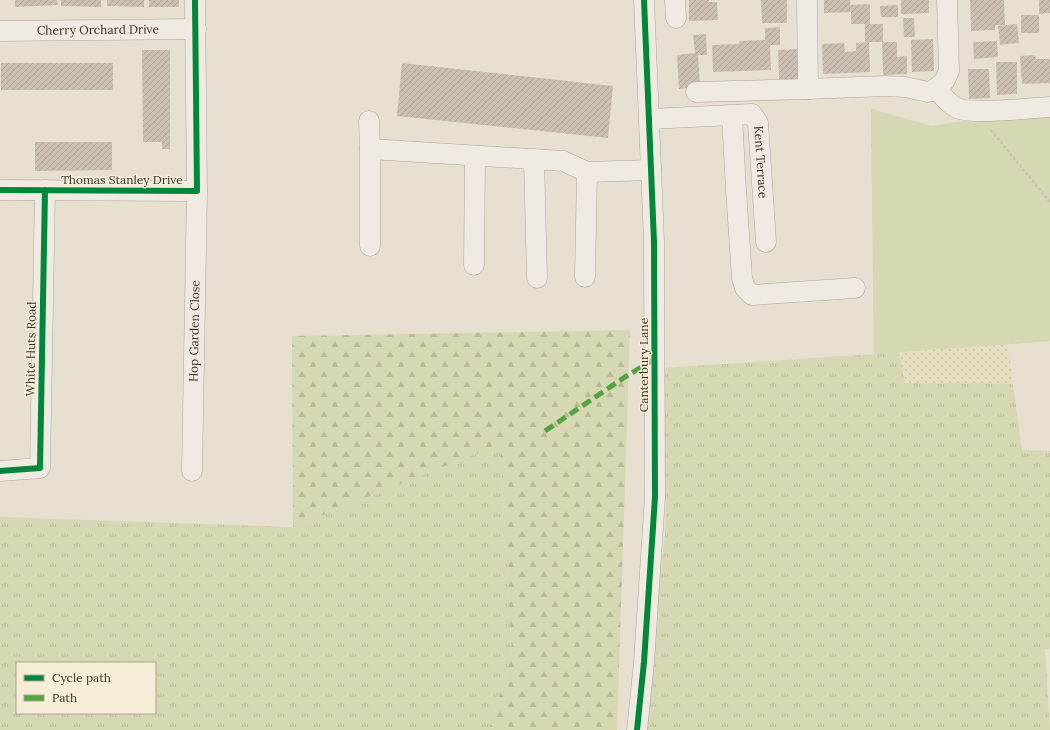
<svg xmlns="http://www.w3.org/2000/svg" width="1050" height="730" viewBox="0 0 1050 730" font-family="Lora,serif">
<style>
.farmland{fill:url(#farmland-dots)}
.grass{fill:url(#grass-tufts);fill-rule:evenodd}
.forest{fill:url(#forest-firs)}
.park{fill:#d6d7b3}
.building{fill:url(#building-hatch)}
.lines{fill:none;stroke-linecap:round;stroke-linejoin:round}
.minor-casing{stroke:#ada599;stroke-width:21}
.path{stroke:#c8c2b9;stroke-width:2.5;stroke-dasharray:3 2;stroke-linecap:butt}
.minor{stroke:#efebe3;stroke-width:20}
.quiet{stroke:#54a441;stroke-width:5;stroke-dasharray:10 5;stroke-linecap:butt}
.cycleway-casing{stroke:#f7eed8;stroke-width:8}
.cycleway{stroke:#00873e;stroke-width:6}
.labels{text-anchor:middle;stroke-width:3;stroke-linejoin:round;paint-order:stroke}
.street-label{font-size:12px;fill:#3d2e20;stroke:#f7eed8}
</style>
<defs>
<pattern id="farmland-dots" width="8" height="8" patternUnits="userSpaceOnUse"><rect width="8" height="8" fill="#e6dfc2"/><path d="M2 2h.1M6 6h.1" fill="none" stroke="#c6c0a6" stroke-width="1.8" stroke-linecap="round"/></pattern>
<pattern id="grass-tufts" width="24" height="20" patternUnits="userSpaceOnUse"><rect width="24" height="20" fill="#d6d7b3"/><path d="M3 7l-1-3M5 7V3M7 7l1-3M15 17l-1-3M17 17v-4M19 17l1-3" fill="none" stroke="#b9b99a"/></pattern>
<pattern id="forest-firs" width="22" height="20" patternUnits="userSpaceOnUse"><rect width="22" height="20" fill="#d6d7b3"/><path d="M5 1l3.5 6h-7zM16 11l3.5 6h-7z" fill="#b9b99a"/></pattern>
<pattern id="building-hatch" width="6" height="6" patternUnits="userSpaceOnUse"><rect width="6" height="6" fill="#cbbfb2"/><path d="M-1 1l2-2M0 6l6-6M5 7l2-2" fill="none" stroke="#afa499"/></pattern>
</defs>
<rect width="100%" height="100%" fill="#e7e0d1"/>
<path class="farmland" d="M1008,344L1013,384L905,383L899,352Z"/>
<path class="grass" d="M871,109L931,126L1050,341L899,352L905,383L1013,384L1022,450L1050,451V649H1045L1050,730H644L666,524L662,368L874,354Z
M500,444L512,654L489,730H0V517L293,527ZM17,663H155V713H17Z"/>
<path class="forest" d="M630,330L617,730H489L512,654L500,444L293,527L292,336Z"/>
<path class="park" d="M871,109L931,126L955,122L1050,116V341L874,354Z"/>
<path class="building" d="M15,0H57L58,5L15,7Z
M61,0H101V7L61,6Z
M107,0H144V7L107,6Z
M149,0H179V7H149Z
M689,0H709V2H717L718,20L689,21Z
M761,0H787V23H762Z
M824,0H850L851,9V5L870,4V24H883V42H865V24H851V12L824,13Z
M901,0H929V13L901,14Z
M970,0H1004L1005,25H995V30L971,31Z
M1039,0H1050V13L1039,14Z
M898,5V17H881L880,6Z
M1021,15H1039V33H1021Z
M903,18H914L915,37H904Z
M1017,24L1019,43L1000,45L998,26Z
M780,27V45H770L771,70L713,72L712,45L739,44V41L765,40V28Z
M706,34L707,55H698L700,87L679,89L677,55L695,53L693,35Z
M933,39L934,71L912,72L911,40Z
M997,41L998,57L974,59L973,42Z
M869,42L870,72L823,74L822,44L844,43L845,52L856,51V43Z
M882,42H897V57L907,56V74L883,75Z
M799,49L800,79H779L778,50Z
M142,50H170V149H162V142H143Z
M1035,55L1036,59H1050V84L1048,83L1022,84L1020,56Z
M996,62H1017V94L997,95Z
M1,63H113V90H1Z
M402,63L613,86L608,138L397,116Z
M968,69H989L990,98L969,99Z
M35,142H112V170L35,171Z"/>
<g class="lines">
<g class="minor-casing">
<g id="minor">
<path d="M675,0L676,18"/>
<path d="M807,0L808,89L885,86L905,87L928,92L935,90L945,80L949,71L947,0"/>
<path id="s1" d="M0,31L196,29"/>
<path d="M936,88C942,95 948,104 957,108C972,115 1030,108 1050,107"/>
<path d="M696,92L808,89"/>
<path d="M732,116L736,190L742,278L745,288L752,295L855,288"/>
<path id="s2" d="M650,119L752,114L758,123L766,242"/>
<path d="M369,121L370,149L563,161L587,172L651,170"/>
<path d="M534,159L537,278"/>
<path d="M0,190L197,191L195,0"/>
<path d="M370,246V149"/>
<path d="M474,265L475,156"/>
<path d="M585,277L587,172"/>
<path d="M0,471L40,468L45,190"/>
<path id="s3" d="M192,471L197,191"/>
<path d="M637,730L644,662L655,497L654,242L644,0"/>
</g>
</g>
<path class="path" d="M991,130L1050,202"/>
<use href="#minor" class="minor"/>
<path class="quiet" d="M545,431L625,377L655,359"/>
<g class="cycleway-casing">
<path id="cycleway" d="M0,190L197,191L195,0
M0,471L40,468L45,190
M637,730L644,662L655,497L654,242L644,0"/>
</g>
<use href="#cycleway" class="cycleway"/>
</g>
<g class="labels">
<g class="street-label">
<text dy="4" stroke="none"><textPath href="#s1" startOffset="98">Cherry Orchard Drive</textPath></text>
<text dy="4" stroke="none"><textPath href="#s2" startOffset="152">Kent Terrace</textPath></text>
<text x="122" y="184">Thomas Stanley Drive</text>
<text dy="4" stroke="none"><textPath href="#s3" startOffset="140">Hop Garden Close</textPath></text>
<text transform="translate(31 349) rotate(-89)" y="4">White Huts Road</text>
<text transform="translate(644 365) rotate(-90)" y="4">Canterbury Lane</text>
</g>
</g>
<rect x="16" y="662" width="140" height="52" fill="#f7eed8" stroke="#ada18e"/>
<rect x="24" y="675" width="20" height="6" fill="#00873e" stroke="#ada18e"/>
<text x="52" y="682" font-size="12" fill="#3d2e20">Cycle path</text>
<rect x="24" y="695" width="20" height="6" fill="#54a441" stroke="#ada18e"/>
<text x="52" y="702" font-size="12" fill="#3d2e20">Path</text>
</svg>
